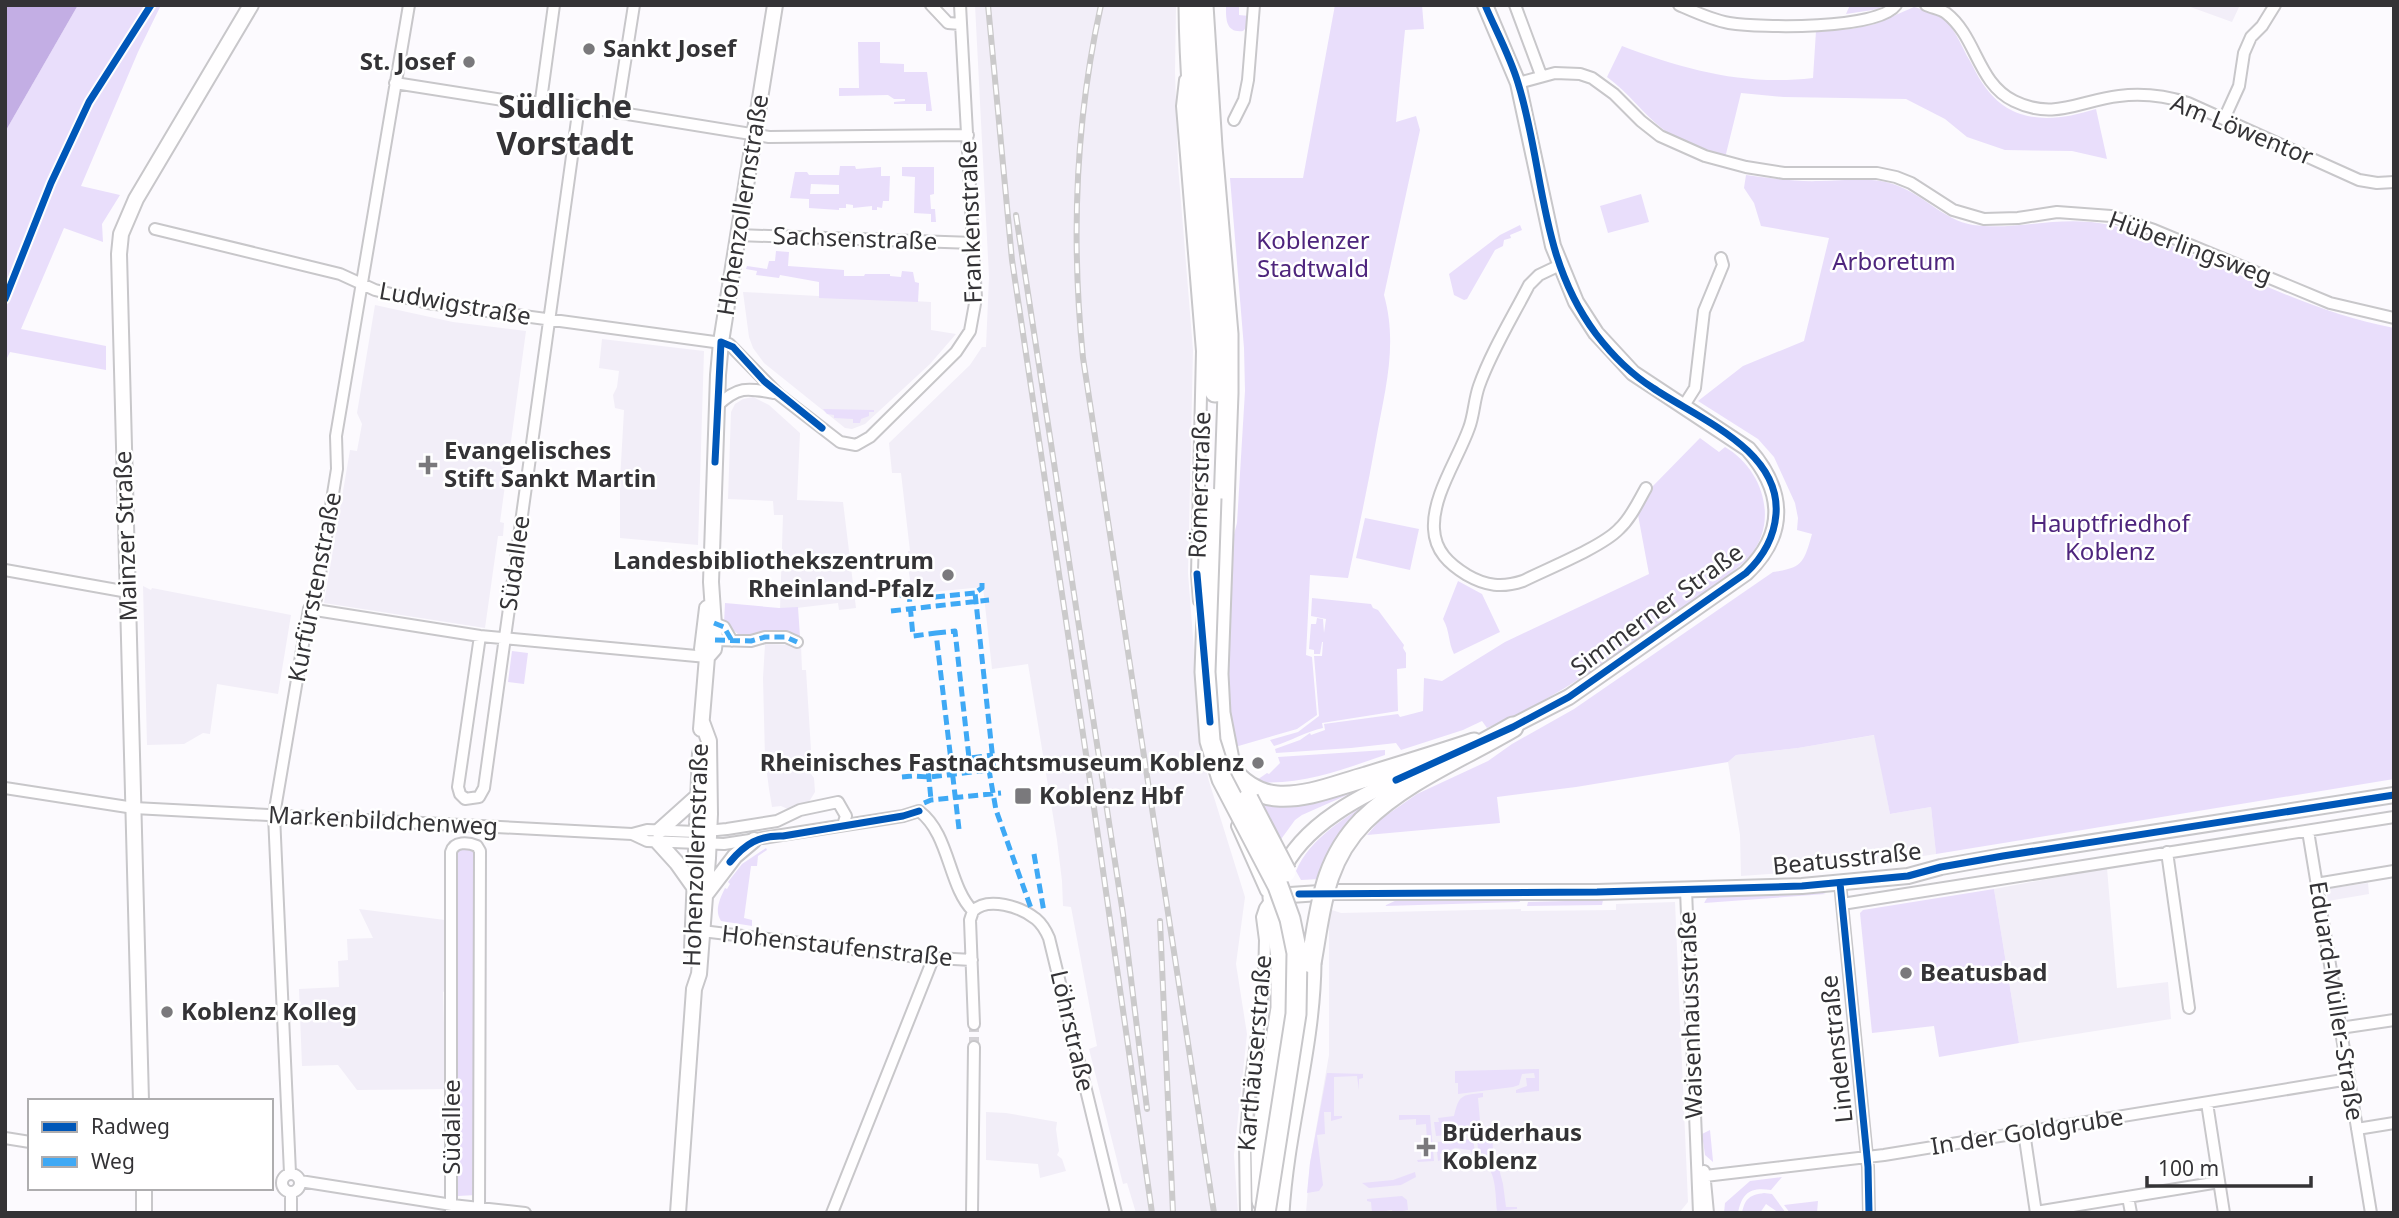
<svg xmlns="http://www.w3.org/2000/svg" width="2399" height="1218" viewBox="0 0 2399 1218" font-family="'Noto Sans',sans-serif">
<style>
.built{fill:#f2eef8}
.green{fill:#e9defb;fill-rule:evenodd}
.water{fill:#c3aee4}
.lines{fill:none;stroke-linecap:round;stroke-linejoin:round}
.minor-tunnel{stroke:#d4d2d6;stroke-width:10;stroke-dasharray:10 5;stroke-linecap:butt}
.minor-casing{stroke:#c8c7ca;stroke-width:14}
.tertiary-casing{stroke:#c8c7ca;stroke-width:18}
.trunk-casing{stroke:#c8c7ca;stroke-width:23}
.minor{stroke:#fffeff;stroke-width:10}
.tertiary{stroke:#fffeff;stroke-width:14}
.trunk{stroke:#fffeff;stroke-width:19}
.rail-casing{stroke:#cbcacb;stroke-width:6}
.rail{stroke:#fff;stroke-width:3.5;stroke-dasharray:10;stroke-linecap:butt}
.trunk-bridge-casing{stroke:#c8c7ca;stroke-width:23;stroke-linecap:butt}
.trunk-bridge{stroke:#fffeff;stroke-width:19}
.quiet{stroke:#3fa9f5;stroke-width:5;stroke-dasharray:10 5;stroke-linecap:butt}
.cycleway-casing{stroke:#fff;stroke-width:11}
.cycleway{stroke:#0057b8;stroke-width:7}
.poi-dot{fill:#7a797c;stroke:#fff;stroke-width:2.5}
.labels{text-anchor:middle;stroke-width:5;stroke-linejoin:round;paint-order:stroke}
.poi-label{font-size:24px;font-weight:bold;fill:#343336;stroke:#fff;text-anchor:start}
.street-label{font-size:24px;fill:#343336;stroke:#fff}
.park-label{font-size:24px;fill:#4e257d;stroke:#fff}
.district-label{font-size:32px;font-weight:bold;fill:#343336;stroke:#fff}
</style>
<rect width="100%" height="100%" fill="#fcfafe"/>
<path class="built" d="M975,5H1176L1175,72L1178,165L1193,350L1188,573L1199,715L1208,778L1245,897L1236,964L1247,1034L1234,1155L1238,1213H1136L1127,1183L1123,1184L1089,1049L1097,1046L1071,907L1063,906L1062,881L1057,840L1028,664L992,669L983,587L912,594L908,566V551H910L901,473H892L889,443L970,365L982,347H986L989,277Z
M2185,5H2240L2232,22Z
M743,292L931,302V330L956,334L930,364L865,424L852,429L845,428L764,363L753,348L749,337Z
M375,305L453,322L526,331L500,522L504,523L503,536H498L485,628L324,603L350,450L357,451L362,424L357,413Z
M602,339L704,351L698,545L620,538V481L624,410L615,408L613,395L617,387L619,371L599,368Z
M753,397L769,405L800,433L797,500L843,502L856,608L839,610L838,603L780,610L783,515H774L773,501L728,499L731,412L735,404L743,399Z
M143,586L151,590L152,588L291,615L278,694L217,684L210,734L203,733L184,744L147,745Z
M765,644L801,645L802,670H806L811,750L806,751V767L814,778L815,792L807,805L790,810L781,806L772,807L769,789L765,758L763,678Z
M1875,735L1890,814L1931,807L1936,854L1840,869L1741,876L1740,835L1728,762L1736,755L1798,748Z
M2107,868L2117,988L2168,982L2171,1019L2019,1043L1994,889Z
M2368,883L2369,894L2328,901L2326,889Z
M1675,902L1688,1202L1679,1213H1306L1310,1163L1329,1055V909L1341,913L1521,909V911L1616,910V904Z
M359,909L445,920V991L443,992L446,1089L357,1090L338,1065L302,1066L299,989L339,987L338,961L348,960L347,939L373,938Z
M986,1112L1006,1113L1057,1122L1056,1129L1059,1151L1057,1155L1062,1159L1066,1171L1040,1178L1038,1164L986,1160Z"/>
<path class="green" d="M78,5H161L138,52L81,186L120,195L102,224L103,242L64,228L21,329L106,346V370L10,352L5,362V132Z
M1226,5H1239V15L1249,16L1247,27L1243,31C1225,33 1226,18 1226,5Z
M1335,5H1422L1424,29L1405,30L1396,122L1416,116L1420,130L1384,295C1398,345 1385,390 1376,440C1368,486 1358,532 1348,578L1310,575L1306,655L1312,657L1317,715L1297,729L1235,747C1220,681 1229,609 1232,542L1237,523L1245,391L1244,348L1230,178H1303Z
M1850,5H1883L1879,9L1846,14Z
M1914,7C1924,10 1935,12 1944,19C1954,28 1961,44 1967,56C1973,65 1977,76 1983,84C2011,126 2054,122 2096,109L2107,159L2072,151L2005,150L1967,137L1945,119L1906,99L1784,97L1741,93L1725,158C1705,150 1682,143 1664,130C1643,114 1629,93 1607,77L1622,46C1686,70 1744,86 1813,78L1816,31L1851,29L1875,24Z
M858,42H880V63L904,64V72H927L932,111H926V104H894V102L905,101V99H894L888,95L839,96V88H859Z
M840,166H855L856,169L881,167V176H890L889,201H883L882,208L877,207V210H872V206L853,208V205L846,204V208H839V210L809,208V199L790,198L795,172H807L809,175H839ZM811,184L839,185V194H810Z
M902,167H934V194L930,195L931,209H935L936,222H931V214L914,213L915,177L902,176Z
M1746,175C1770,178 1795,182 1820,181C1843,181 1870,176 1893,184C1922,193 1943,220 1973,225C2019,231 2060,214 2110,225C2139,232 2167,244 2195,256C2260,283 2324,315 2394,328V779L1936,854L1931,807L1890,814L1874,735L1798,748L1736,755L1728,762L1576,787L1497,797L1500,823L1367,835L1381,819L1417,794L1488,761L1512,744L1574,709L1773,572C1803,568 1804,562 1812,534L1797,530L1798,518L1795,503L1774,457L1758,439L1698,401L1743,366L1804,341L1829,238L1761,226L1754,203L1744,188Z
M1641,194L1649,222L1608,233L1600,206Z
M1520,225L1522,230L1510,235L1511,238L1504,240L1503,246L1495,250L1467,299L1464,300L1454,295L1449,274L1500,235Z
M776,251L789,252L788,266L844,270V276H864L865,274H890V276L901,277L902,271L913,272L915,282L919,283L918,302L819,298V282L780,275L779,278L756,275L757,271L746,269L747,266L767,269L769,261H775Z
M823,409L874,410V412H869V416L861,419L860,423H853V419L834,418V415L827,414Z
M1700,438L1719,452L1725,447C1763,469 1779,521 1750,556C1744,563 1735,569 1729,575C1651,628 1574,692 1487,728L1482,721L1463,730L1401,750L1396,743L1351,748L1276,753L1275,749L1300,740L1310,733L1311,735L1325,730L1324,724L1398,714L1400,717L1423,711L1424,678L1442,681L1505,642L1649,574L1638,515L1651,488Z
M1365,518L1419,529L1410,570L1356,558Z
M1458,581L1482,594L1500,632L1454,654C1448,642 1450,631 1443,619Z
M1312,598L1371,604L1373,608L1378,610L1404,645L1403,648L1406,653V668L1397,669L1398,711L1322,723L1323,728C1307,731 1291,741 1274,746L1270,740L1298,732L1319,716L1314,656H1322L1323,642H1322L1320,654H1314V650L1309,649L1311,624H1316L1317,618L1323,619L1324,633L1326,619L1311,616Z
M725,603L779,608L798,607L800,637L742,636L738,634L724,623Z
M512,651L528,653L524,684L508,682Z
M1385,750V755C1341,770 1301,786 1254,782L1267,773L1269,774L1280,763L1278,757Z
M1372,784L1302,815L1295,820L1279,842L1255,798Z
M1374,799L1320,879L1301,880L1296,871C1310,838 1345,818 1374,799Z
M766,848L767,850L758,856L757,866H751L744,918L752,920V926L721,921C714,910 720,899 725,888L727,889L730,884L728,882L742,864Z
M457,849H474L476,1195L458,1196Z
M1994,889L2019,1043L1939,1057L1934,1026L1872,1033L1860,913L1863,910Z
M1816,891L1826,894L1704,903L1707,898L1713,896Z
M1438,898H1518L1520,902L1384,906L1397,900Z
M1603,900L1602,905L1527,906L1528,902Z
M1539,1069V1091L1516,1093V1090L1527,1086L1526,1078H1535L1534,1073L1522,1074L1519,1085L1513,1087L1458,1094V1083H1455V1071Z
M1327,1073L1366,1074H1363V1078L1359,1079V1090L1357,1076L1334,1077V1116H1342V1118L1331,1121V1112H1324L1325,1134L1317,1135L1323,1185L1319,1191L1307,1193L1310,1163Z
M1483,1093V1097L1478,1098L1481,1132L1436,1136L1434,1122H1439L1438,1118L1454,1116C1459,1095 1461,1095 1483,1093Z
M1399,1115H1430L1434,1161L1418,1162L1417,1160L1428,1159L1426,1124L1416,1125V1119L1399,1120Z
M1710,1130L1713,1161V1162L1705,1155L1702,1134Z
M1492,1137L1494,1161H1497L1503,1184L1506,1207H1517V1209L1497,1211C1495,1193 1497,1168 1479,1159L1477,1139Z
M1473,1139L1476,1159L1470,1150L1455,1148L1440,1154L1441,1160L1438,1161L1436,1142Z
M1415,1172L1416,1177L1401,1185L1369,1188L1362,1183L1393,1180Z
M1782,1177L1771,1190C1751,1187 1742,1192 1738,1213H1724L1725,1203L1750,1181Z
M1764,1193L1772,1194L1786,1213H1779L1766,1204L1760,1213H1742C1745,1198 1750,1195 1764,1193Z
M1402,1196L1407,1200L1408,1210L1403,1211V1213H1393L1392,1210L1372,1213L1371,1202L1367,1201V1199Z
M1818,1201L1817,1213H1790L1784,1205Z"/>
<path class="water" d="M5,5H78L5,132Z"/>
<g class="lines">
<path class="minor-tunnel" d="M974,1047V1024"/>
<g class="minor-casing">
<path id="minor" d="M931,5L948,23L961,24
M1515,5L1541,75
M1679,5C1695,12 1712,20 1729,23C1761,28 1878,30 1896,5
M1926,5C1932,8 1941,9 1946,13C1977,37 1977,83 2014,101C2054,121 2081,100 2119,96C2143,93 2166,96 2188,103L2359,180L2377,183L2394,182
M1185,80L1182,106L1202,351L1197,574L1199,601
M395,83L528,104L541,100L769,137L968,135
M1518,83L1555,73L1580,74L1592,78L1614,94L1641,121L1660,136L1705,156L1746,167L1784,173H1877L1896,177L1911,183L1953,210L1984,219L2018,218L2057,212L2111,216L2154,230L2330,303L2394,318
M541,100L554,5
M617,113L634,5
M2224,119L2239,86L2244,53L2251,37L2262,26L2275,5
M1234,120L1244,100L1248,80L1254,5
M155,229L340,274L375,290L428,303L729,344L778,394L840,442L856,445L870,437L956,352L970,331L976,298L960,5
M737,235L974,243
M1560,265L1539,275L1529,285C1512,318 1491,352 1479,386C1474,400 1474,415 1469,428C1458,459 1432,496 1434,529C1435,551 1449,564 1467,575C1486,586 1502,588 1523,581C1547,569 1602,547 1619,529C1631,518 1638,502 1646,488
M717,406C738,386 747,388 774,393
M1683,407L1695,388L1704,311L1723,265L1721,258
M5,570L128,592
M309,609L480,636L707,657
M714,623L724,627L732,641
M480,636L458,787L460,794L465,799L479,797L484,788L579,106
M715,640L751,641L765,637H786L797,642
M5,788L134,808L632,834L647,830L696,832L727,829L777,821L800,810L838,802L846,816L843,825
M1237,826L1266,891L1273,897L1265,908L1262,917L1265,940L1264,983L1250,1087L1245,1145L1246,1213
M2308,831L2371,1213
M632,834L647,841L724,844L903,816L919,811C950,834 948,886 973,911
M2167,852L2189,1008
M1840,883L1868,1167L1869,1213
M2316,884L2394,871
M1686,890L1699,1213
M1842,904L2394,817
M973,911C988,896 1021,907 1036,919C1042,924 1046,931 1049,938L1116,1213
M973,911L970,920L974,1024
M702,931L918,957L972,960
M2340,1028L2394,1020
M2207,1103L2224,1213
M2357,1129L2394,1123
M2024,1132L2036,1213
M5,1138L30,1142
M1704,1171L1708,1213
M290,1173L274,815L309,609L316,599L337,469L336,436L409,5
M282 1183a9 9 0 1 1 18 0a9 9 0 1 1-18 0Z
M1705,1176L1884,1155L2349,1079
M300,1181L452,1205L525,1213
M291,1192V1213
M2128,1197L2131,1213
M2036,1212L2219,1182
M451,1213V852C454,841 468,842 477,846L480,851L479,1213
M832,1213L933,959
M972,1213L974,1047"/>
</g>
<g class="tertiary-casing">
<path id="tertiary" d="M1485,5L1518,83L1553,246L1576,302L1596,333L1633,373L1748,449C1785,491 1787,534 1746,573L1569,697L1505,730
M707,657L714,649L715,640L711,582L718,375L721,342L775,5
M701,729L707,657L702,649L707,608
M659,831L698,796
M658,842L677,863L694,887
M1280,875C1305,818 1373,791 1426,766
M706,894L735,856L754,840
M1275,896L1335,892H1597L1802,886L1908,876L1941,867L2003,856L2394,795
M692,949L700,753
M141,1101L119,254L121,234L136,199L251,5
M144,1188V1213
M678,1213L694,989L699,974L708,858L710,814L709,741L702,722"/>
</g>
<g class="trunk-casing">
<path id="trunk" d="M1189,5C1190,135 1213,262 1215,392
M1203,5L1212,147L1228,334V393L1218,674L1220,713L1230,765C1237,782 1259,795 1277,796C1308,798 1337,785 1366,777C1402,766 1438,755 1474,743
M1363,821C1406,779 1462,757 1513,727
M1262,1201L1261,1150L1266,1103L1281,1008V958L1273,897
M1279,1213C1284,1128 1310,1049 1311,963"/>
</g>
<use href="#minor" class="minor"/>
<use href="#tertiary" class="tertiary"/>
<use href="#trunk" class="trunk"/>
<g class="rail-casing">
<path id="rail" d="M988,5L1012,260L1093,801L1152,1213
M1101,5C1075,122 1071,239 1083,358L1214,1213
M1016,215L1123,914L1147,1109
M1160,921L1173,1213"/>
</g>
<use href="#rail" class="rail"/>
<g class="trunk-bridge-casing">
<path id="trunk-bridge" d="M1211,498L1205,672L1210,741L1222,779L1278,886L1290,919L1297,953L1296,1014L1265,1213
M1248,799L1286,872
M1311,963C1321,909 1322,863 1363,821"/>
</g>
<use href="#trunk-bridge" class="trunk-bridge"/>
<path class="quiet" d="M982,583V588L975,593L994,770H989L996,810L1032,911
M892,596L909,594L913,636L936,633L959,829
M935,597L975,593
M891,611L989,600
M714,623L724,627L732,641
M936,633L955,631L969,758L993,755
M715,640L751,641L765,637H786L797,642
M927,757L931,800
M902,777L912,776L929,777L989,770
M924,803L931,800L1001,793
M1034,854L1044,912"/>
<g class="cycleway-casing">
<path id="cycleway" d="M5,299L51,183L89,102L151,5
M715,462L721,342L733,347L764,381L822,428
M1197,574L1210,722
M1396,780L1513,727L1569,697L1746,573C1763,557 1774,539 1776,514C1781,450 1697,418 1653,388C1631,374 1612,355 1596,334C1538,256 1545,170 1518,83C1510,56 1496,31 1485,5
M730,862C745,844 759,835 783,836L903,816L919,811
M1840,883L1868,1167L1869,1213
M1299,894L1597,892L1802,886L1908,876L1941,867L2003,856L2394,795"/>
</g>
<use href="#cycleway" class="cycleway"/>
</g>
<g class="poi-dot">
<circle cx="589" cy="49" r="7"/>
<circle cx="469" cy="62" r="7"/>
<path d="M424.5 454.5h7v7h7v7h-7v7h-7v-7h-7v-7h7z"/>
<circle cx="948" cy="575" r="7"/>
<circle cx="1258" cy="763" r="7"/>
<rect x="1014" y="787" width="18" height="18" rx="3.5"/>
<circle cx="1906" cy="973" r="7"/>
<circle cx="167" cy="1012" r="7"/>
<path d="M1422.5 1136.5h7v7h7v7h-7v7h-7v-7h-7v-7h7z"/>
</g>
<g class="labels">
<g class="poi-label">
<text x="603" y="57">Sankt Josef</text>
<text x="455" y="70" text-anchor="end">St. Josef</text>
<text x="444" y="459">Evangelisches<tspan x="444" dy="28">Stift Sankt Martin</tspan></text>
<text x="934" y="569" text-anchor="end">Landesbibliothekszentrum<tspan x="934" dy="28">Rheinland-Pfalz</tspan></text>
<text x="1244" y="771" text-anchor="end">Rheinisches Fastnachtsmuseum Koblenz</text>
<text x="1039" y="804">Koblenz Hbf</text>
<text x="1920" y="981">Beatusbad</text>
<text x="181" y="1020">Koblenz Kolleg</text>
<text x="1442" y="1141">Brüderhaus<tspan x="1442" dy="28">Koblenz</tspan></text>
</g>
<g class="street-label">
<text transform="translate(2242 130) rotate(22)" y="8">Am Löwentor</text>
<text transform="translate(743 205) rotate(-81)" y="8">Hohenzollernstraße</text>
<text transform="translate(971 222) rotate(-92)" y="8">Frankenstraße</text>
<text transform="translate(855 239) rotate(2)" y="8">Sachsenstraße</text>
<text transform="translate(2190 248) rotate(20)" y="8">Hüberlingsweg</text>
<text transform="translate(455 304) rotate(10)" y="8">Ludwigstraße</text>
<text transform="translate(1200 485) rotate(-88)" y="8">Römerstraße</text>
<text transform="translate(126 536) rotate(-92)" y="8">Mainzer Straße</text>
<text transform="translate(515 563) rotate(-82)" y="8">Südallee</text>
<text transform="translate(315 587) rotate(-79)" y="8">Kurfürstenstraße</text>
<text transform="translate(1657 610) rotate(-36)" y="8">Simmerner Straße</text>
<text transform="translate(383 821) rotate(3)" y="8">Markenbildchenweg</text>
<text transform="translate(696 855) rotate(-88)" y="8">Hohenzollernstraße</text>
<text transform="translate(1847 859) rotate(-6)" y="8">Beatusstraße</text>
<text transform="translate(837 946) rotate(6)" y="8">Hohenstaufenstraße</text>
<text transform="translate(2336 1001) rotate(81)" y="8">Eduard-Müller-Straße</text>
<text transform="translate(1691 1015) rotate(-92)" y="8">Waisenhausstraße</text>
<text transform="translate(1072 1031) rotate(77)" y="8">Löhrstraße</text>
<text transform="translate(1837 1049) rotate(-96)" y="8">Lindenstraße</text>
<text transform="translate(1255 1053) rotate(-85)" y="8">Karthäuserstraße</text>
<text transform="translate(452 1127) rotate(-90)" y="8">Südallee</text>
<text transform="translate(2027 1132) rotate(-9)" y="8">In der Goldgrube</text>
</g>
<g class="park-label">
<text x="1313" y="249">Koblenzer<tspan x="1313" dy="28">Stadtwald</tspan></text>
<text x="1894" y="270">Arboretum</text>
<text x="2110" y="532">Hauptfriedhof<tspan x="2110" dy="28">Koblenz</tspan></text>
</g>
<g class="district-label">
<text x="565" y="118">Südliche<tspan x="565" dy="37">Vorstadt</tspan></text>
</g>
</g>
<rect width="2399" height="1218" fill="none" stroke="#343336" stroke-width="14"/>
<rect x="28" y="1099" width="245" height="91" fill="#ffffff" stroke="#aeadaf" stroke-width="2"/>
<rect x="42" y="1122" width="35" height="10" fill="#0057b8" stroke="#aeadaf" stroke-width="2"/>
<text x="91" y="1134" font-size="21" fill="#343336">Radweg</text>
<rect x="42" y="1157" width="35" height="10" fill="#3fa9f5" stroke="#aeadaf" stroke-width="2"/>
<text x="91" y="1169" font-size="21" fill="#343336">Weg</text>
<path d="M2147 1176v10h164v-10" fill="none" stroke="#343336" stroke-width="3.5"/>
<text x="2158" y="1176" font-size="21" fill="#343336" stroke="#ffffff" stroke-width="5" paint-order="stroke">100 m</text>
</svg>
